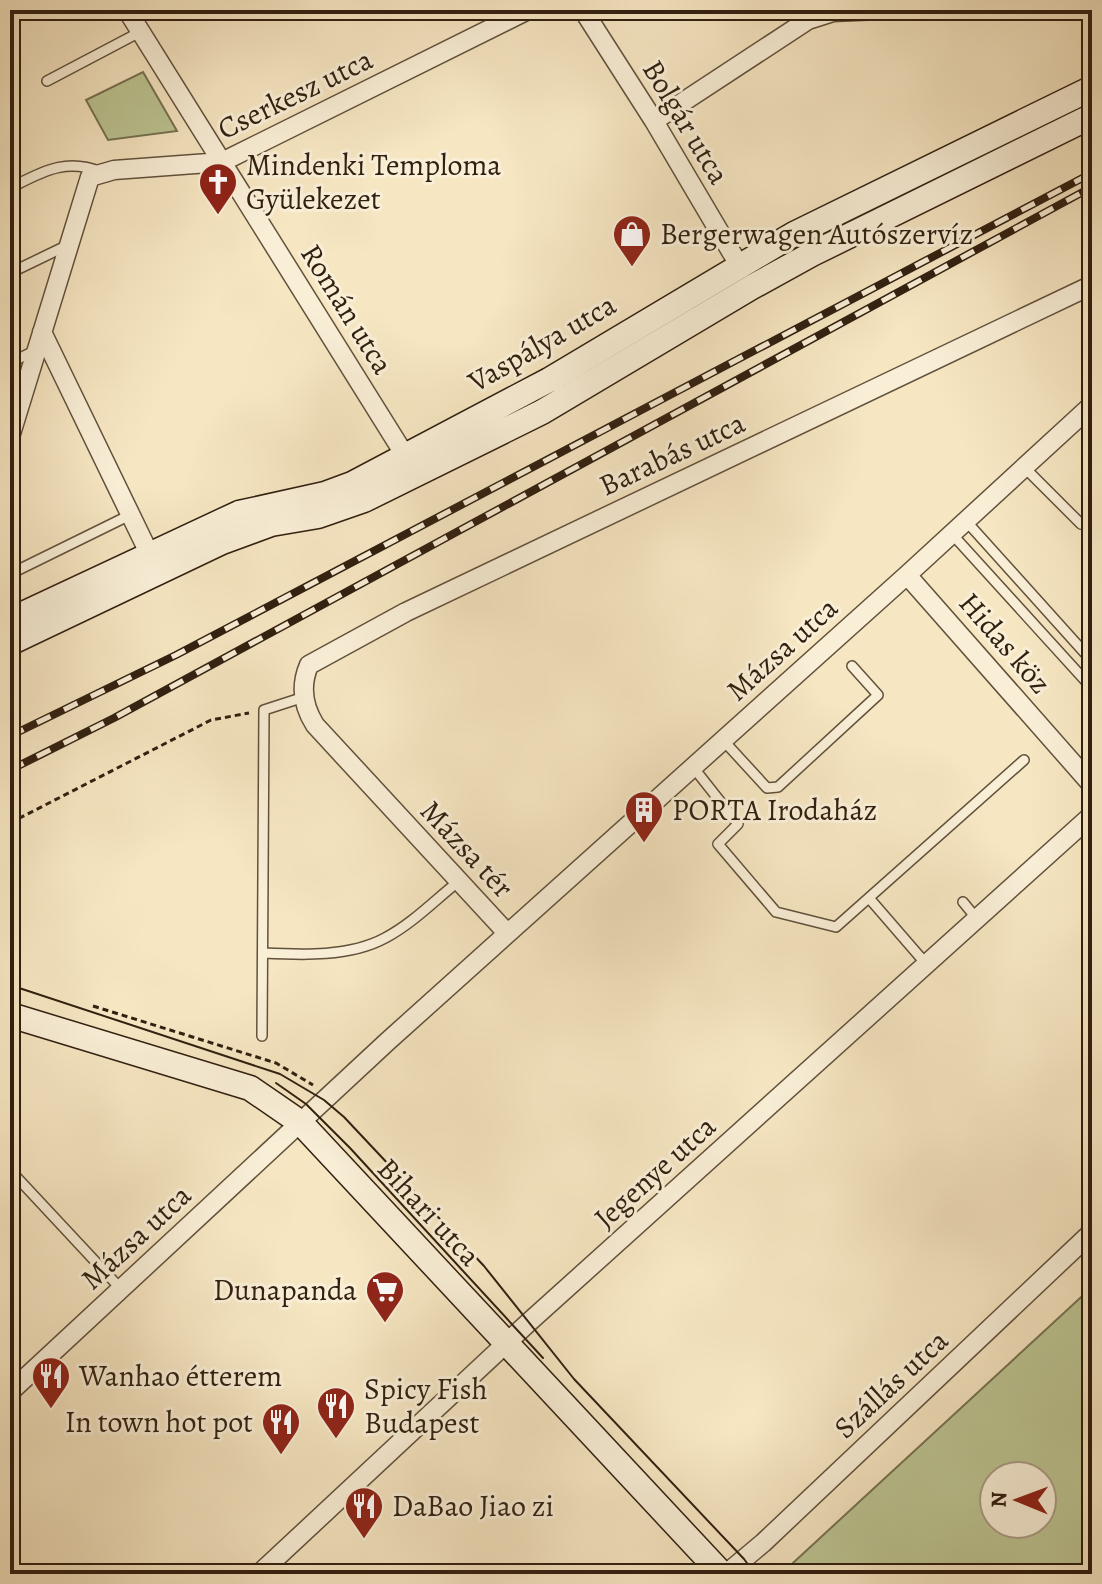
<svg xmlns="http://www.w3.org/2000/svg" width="1102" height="1584" viewBox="0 0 1102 1584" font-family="Alegreya,serif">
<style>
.green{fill:#bcc593;stroke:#767252;stroke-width:2;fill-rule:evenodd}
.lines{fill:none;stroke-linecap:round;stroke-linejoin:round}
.lane-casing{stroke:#62513c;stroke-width:12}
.street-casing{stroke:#62513c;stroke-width:21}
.secondary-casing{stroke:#311f10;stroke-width:27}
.path{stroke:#311f10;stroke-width:3;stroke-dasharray:6 4;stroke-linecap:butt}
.lane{stroke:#f9efd7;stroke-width:9}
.street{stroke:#f9efd7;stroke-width:18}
.secondary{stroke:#f9efd7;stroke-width:24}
.tram{stroke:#311f10;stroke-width:2}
.rail-casing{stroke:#311f10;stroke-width:8}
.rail{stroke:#f9efd7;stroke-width:5;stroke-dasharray:15;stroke-linecap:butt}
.labels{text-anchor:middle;stroke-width:6;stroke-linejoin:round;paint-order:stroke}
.street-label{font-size:30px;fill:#311f10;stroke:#f9efd7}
.poi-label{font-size:30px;fill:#311f10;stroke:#f9efd7;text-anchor:start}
</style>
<rect width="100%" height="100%" fill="#f6e6c2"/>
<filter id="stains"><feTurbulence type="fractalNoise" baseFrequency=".0025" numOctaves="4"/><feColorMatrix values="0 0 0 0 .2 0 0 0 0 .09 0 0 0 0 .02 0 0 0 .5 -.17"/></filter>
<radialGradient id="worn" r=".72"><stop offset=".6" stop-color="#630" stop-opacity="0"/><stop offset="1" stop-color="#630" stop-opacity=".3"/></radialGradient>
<path class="green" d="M143,72L177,131L108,140L86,100Z
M1092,1287V1574H781ZM994,1476H1042V1524H994Z"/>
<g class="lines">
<g class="lane-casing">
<path id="lane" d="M47,81L140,32
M18,184C47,169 69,159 101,172
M10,273L68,245
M10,363L36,350
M1024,467L1081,524L1092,514
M966,521L1092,661
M952,534L1091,687L1092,686
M10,574L130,515
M723,740L767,788L778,787L878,695L852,666
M693,767L738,824L718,844L776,912L836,927L1024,760
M869,898L927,965
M963,902L977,919
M264,953C302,955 350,957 385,938C412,924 435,900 459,881
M262,1036L264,710L304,697
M10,1170L121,1289"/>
</g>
<g class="street-casing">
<path id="street" d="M127,10L411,465
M583,10L654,121L739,265
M654,121L808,20L833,12L879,10
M42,332L149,553
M10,437L90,177L114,170L222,162L528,10
M907,575L1092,785
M507,933L315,725C303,706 300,686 309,665L406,612L1092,285
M10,1392L388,1041L907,575L1092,405
M259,1574L528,1323L1092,815
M726,1574L763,1543L1092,1232"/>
</g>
<g class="secondary-casing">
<path id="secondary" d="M10,620L239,513L325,494L352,484L549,380L794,234L1092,88
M10,643L222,542L271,524L318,516L364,500L542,412L752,287L812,254L1092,116
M10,1015L250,1088L301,1123L722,1574"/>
</g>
<path class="path" d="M10,100L14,98
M10,823L211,720L249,713
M93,1006L276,1063L313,1085"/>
<use href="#lane" class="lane"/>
<use href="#street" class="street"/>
<use href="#secondary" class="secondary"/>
<path class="tram" d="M10,985L280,1074L324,1100L344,1117L484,1266L574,1379L744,1559L755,1574
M276,1083L306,1104L350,1148L543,1358"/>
<g class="rail-casing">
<path id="rail" d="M10,736L176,655L1092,173
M10,770L114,718L1092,187"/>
</g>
<use href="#rail" class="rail"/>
</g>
<defs>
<g id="church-pin" transform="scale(2)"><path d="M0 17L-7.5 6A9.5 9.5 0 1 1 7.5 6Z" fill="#8f2418" stroke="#f9efd7"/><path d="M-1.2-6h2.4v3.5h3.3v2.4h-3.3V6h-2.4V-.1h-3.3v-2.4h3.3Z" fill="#fff"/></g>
<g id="shop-pin" transform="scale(2)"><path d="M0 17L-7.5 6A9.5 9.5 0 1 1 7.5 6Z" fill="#8f2418" stroke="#f9efd7"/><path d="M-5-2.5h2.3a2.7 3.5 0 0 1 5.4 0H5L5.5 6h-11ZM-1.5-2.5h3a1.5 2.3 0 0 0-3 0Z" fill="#fff"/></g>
<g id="building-pin" transform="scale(2)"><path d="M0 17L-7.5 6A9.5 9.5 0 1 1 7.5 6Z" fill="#8f2418" stroke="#f9efd7"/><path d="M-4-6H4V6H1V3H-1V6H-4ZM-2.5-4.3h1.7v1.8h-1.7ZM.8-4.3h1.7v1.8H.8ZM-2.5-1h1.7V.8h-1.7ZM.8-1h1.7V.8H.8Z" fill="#fff"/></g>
<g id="supermarket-pin" transform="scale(2)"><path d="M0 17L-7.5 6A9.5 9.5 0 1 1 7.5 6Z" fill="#8f2418" stroke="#f9efd7"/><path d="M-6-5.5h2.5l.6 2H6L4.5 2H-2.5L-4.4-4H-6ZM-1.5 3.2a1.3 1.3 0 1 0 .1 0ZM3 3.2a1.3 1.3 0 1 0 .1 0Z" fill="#fff"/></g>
<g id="restaurant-pin" transform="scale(2)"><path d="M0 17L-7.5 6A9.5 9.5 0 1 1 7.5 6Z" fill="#8f2418" stroke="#f9efd7"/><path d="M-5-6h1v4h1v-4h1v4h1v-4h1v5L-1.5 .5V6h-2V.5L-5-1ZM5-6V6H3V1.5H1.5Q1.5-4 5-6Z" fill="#fff"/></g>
</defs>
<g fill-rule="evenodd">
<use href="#church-pin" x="218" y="182"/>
<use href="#shop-pin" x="632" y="234"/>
<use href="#building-pin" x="644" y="810"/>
<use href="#supermarket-pin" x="385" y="1290"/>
<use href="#restaurant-pin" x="51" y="1376"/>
<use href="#restaurant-pin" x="336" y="1406"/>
<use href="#restaurant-pin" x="281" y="1422"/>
<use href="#restaurant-pin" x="364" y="1506"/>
</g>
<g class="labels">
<g class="street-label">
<text transform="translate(295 94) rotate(-26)" y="10">Cserkesz utca</text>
<text transform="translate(686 122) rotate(59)" y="10">Bolgár utca</text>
<text transform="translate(347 309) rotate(58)" y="10">Román utca</text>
<text transform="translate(542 343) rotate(-30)" y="10">Vaspálya utca</text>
<text transform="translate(672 454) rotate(-25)" y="10">Barabás utca</text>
<text transform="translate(1005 643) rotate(49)" y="10">Hidas köz</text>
<text transform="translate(782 649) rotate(-42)" y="10">Mázsa utca</text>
<text transform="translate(467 849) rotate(47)" y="10">Mázsa tér</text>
<text transform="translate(655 1172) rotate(-42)" y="10">Jegenye utca</text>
<text transform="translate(429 1212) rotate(47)" y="10">Bihari utca</text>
<text transform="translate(136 1237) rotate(-43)" y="10">Mázsa utca</text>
<text transform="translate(891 1384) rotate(-43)" y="10">Szállás utca</text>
</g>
<g class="poi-label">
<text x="246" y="175">Mindenki Temploma<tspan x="246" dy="34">Gyülekezet</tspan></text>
<text x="660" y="244">Bergerwagen Autószervíz</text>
<text x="672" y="820">PORTA Irodaház</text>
<text x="357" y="1300" text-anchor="end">Dunapanda</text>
<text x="79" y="1386">Wanhao étterem</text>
<text x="364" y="1399">Spicy Fish<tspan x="364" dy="34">Budapest</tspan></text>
<text x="253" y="1432" text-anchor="end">In town hot pot</text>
<text x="392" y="1516">DaBao Jiao zi</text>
</g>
</g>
<rect width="1102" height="1584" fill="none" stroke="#f6e6c2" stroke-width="40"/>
<rect x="12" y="12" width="1078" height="1560" fill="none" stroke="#311f10" stroke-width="4"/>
<rect x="20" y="20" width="1062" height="1544" fill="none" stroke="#311f10" stroke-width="2"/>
<g transform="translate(1018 1500) rotate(271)"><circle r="38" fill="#f9efd7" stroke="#a99c87" stroke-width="2"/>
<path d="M0-6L14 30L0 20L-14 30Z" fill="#8f2418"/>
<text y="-12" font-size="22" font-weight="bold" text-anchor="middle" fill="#311f10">N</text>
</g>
<rect width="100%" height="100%" filter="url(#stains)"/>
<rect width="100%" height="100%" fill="url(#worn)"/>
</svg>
